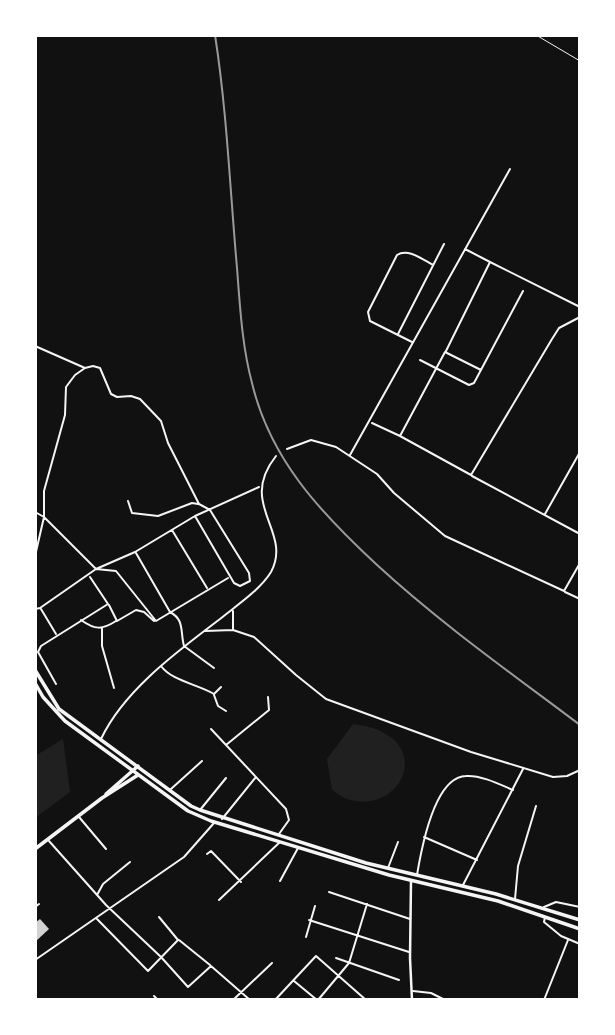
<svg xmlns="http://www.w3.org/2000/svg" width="615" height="1035" viewBox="0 0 615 1035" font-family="Lora,serif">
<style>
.green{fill:#202020}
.building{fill:#d3d3d3}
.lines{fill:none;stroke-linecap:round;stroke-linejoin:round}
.service{stroke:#f5f5f5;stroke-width:1}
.minor{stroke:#f5f5f5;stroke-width:2}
.tertiary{stroke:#f5f5f5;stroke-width:2.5}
.secondary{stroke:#f5f5f5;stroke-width:3.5}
.trunk{stroke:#f5f5f5;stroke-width:3.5}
.rail{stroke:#9a9a9a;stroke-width:2}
</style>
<rect width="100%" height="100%" fill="#111"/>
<path class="green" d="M353,724C438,734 405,814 351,800C345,799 338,794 332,790L327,759Z
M63,739L70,792L35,818V756Z"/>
<path class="building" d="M40,919L49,929L35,942V923Z"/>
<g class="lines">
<path class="service" d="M536,35L580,61"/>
<path class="minor" d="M490,262L580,307
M398,334L444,244
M412,342L370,321L368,312L397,255C408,248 422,259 433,265
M35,346L85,368
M446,351L490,262L465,249
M420,360L469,385L474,383L523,291
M372,423L400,436L445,352L481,370
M400,436L471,475L552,339L559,328L580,317
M287,449L311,440L336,447L377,474L394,493L445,536L564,591L580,563
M350,455L510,169
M472,476L580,534
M128,501L132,513L158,516L192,503L198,504
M35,512L44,517L96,569L135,552L195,516L259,487
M545,514L580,452
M172,530L207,588
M136,553L170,612C185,620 180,632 184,646L214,668
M35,556L44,517V491L65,415L66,387L75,375L85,368L93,366L100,368L111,394L117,397L131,396L140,399L161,421L168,443L199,504L210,510L249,573L250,581L240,586L234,583L195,516
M565,592L580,599
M109,605L117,621L136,610L144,612L154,621
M35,609L40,608L96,569L116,571L156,621L228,578
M41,609L56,634
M81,620C95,630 102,630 116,621
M102,628V646L114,688
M233,630L254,637L296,675L326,699L471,752L553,777L567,776L580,770
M205,631L233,630V611
M161,666C172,681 197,684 214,694L221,687
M56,684L38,652L41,646L108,604L90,577
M214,695L218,706L226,711
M211,729L286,809L289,820L279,834
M101,739C124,690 178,651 220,619C236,606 260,590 271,572C293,531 237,505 276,456
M226,745L269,710L268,697
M171,789L202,761
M200,810L226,778
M79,817L106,849
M222,819L256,777
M424,837L477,860
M49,841L106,905L161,957L188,987L211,966L250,1000
M207,854L211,851L241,882
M388,868L398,842
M417,875C421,851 434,777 466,776C481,775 499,784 513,790
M280,881L298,848
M463,885L523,769
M329,892L410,919
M97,895L103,884L130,862
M515,899L518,866L536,806
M219,900L280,842
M35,907L39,904
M544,907L556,902L580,907
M545,917L544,922L561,936L580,944
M97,919L148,971L178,940L159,917
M309,920L409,952
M306,937L315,906
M179,940L210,965
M336,958L399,980
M35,960L184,857L214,823
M294,981L317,1000
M413,991L431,993L445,1000
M154,996L158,1000
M233,1000L272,963
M275,1000L316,956L366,1000
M318,1000L349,963L367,904
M544,1000L568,940"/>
<path class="tertiary" d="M411,881L410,958L412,1000"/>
<path class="secondary" d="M106,794L138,766
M35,849L102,798L138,775"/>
<path class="trunk" d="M35,670L59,709L191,806L200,810L366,863L496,894L580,920
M35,683L43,697L65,721L188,811L211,821L389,875L498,901L580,929"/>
<path class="rail" d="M215,35C227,112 230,190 237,268C240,306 242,346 252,383C270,459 320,512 376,564C440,623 511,673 580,725"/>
</g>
<rect width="615" height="1035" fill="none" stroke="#ffffff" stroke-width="74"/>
</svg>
